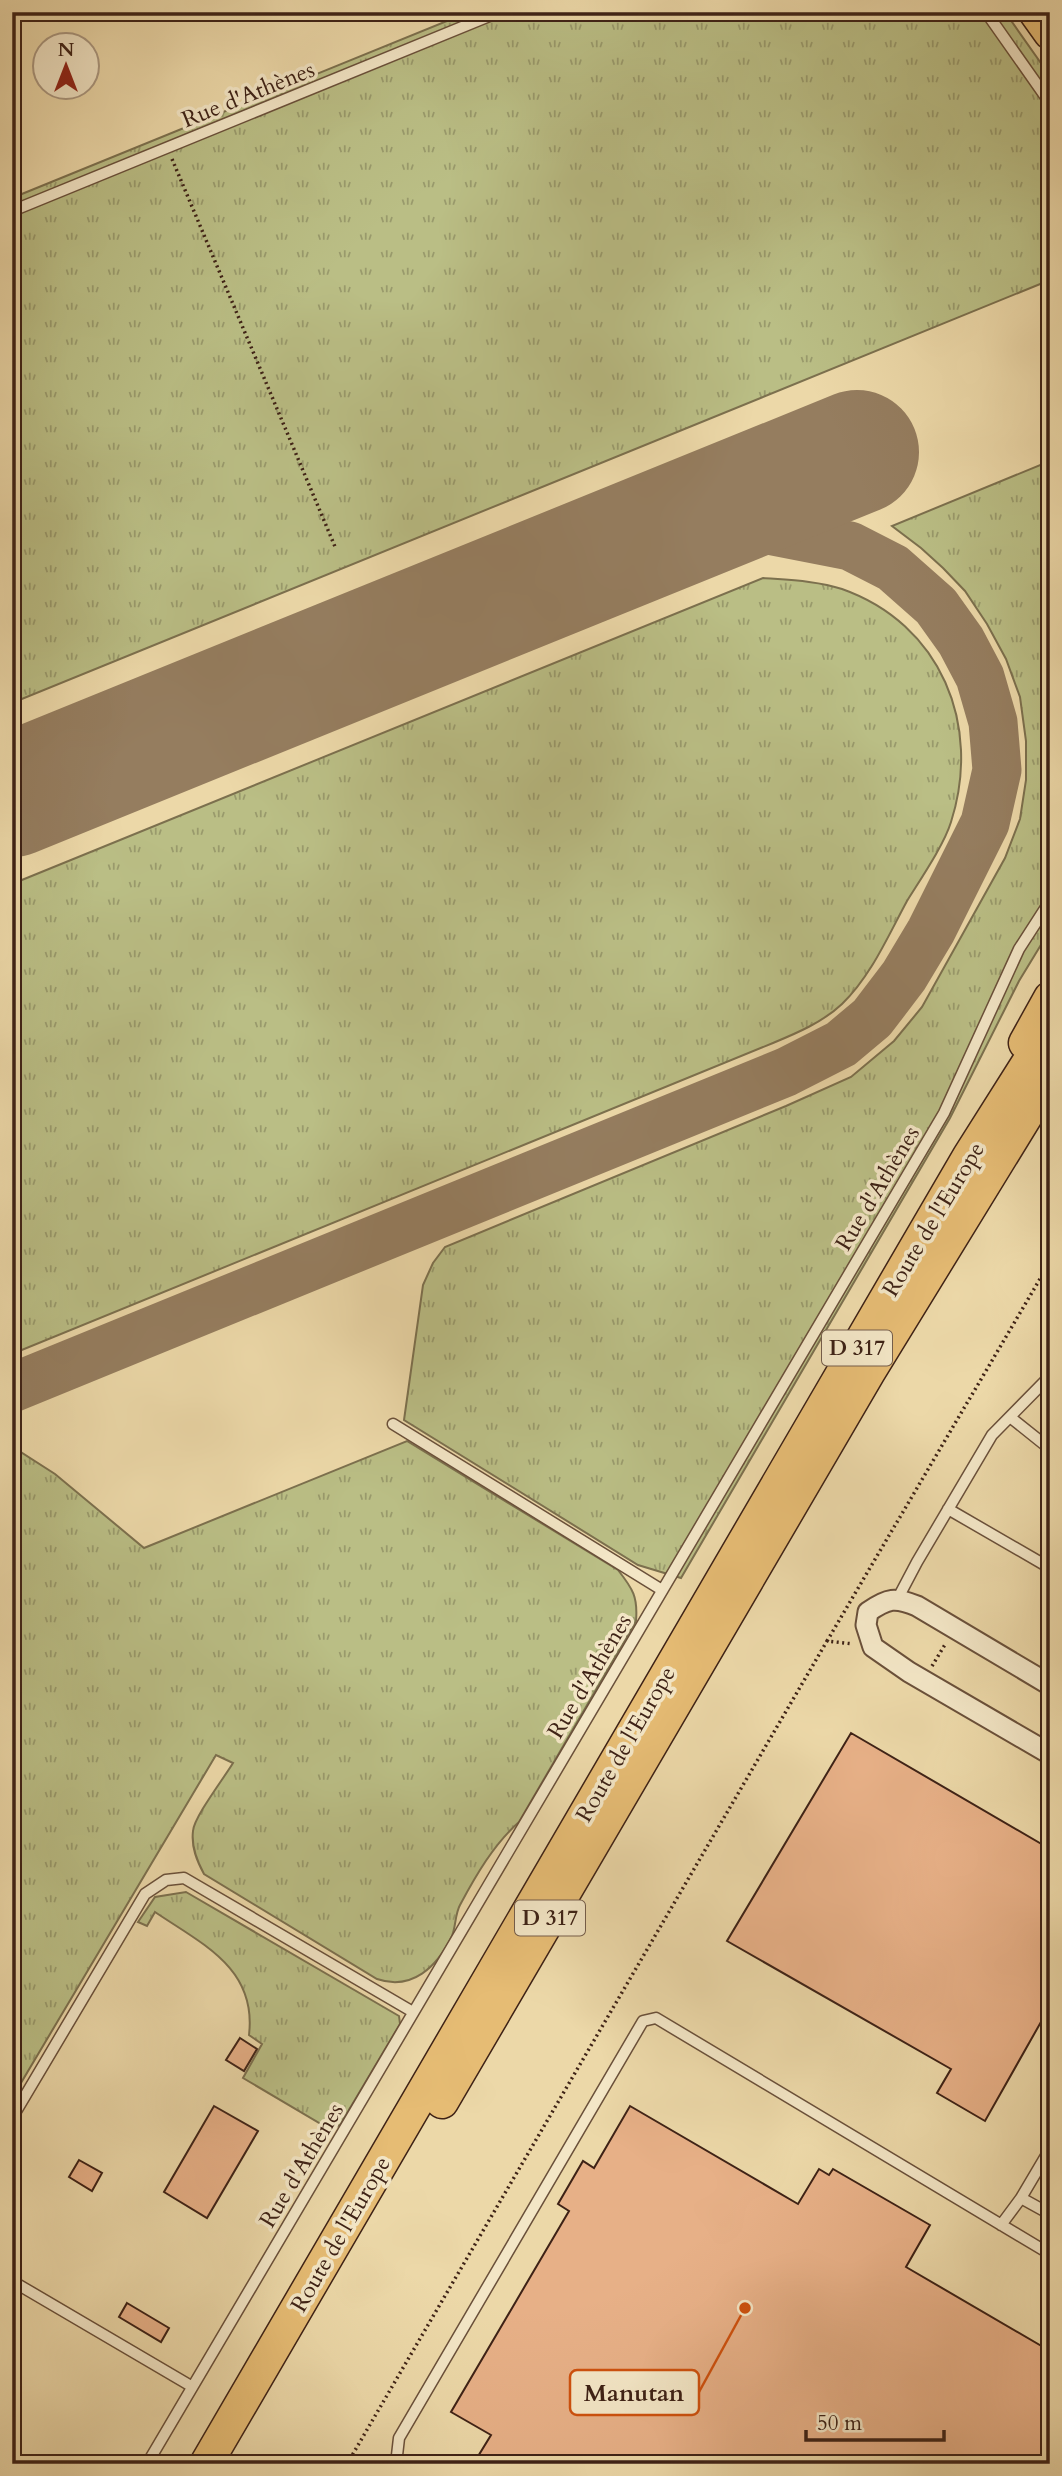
<svg xmlns="http://www.w3.org/2000/svg" width="1062" height="2476" viewBox="0 0 1062 2476" font-family="Cardo,serif">
<style>
.grass{fill:url(#grass-tufts);stroke:#7c704e;stroke-width:2}
.lines{fill:none;stroke-linecap:round;stroke-linejoin:round}
.taxiway{stroke:#957d5f;stroke-width:49}
.runway{stroke:#957d5f;stroke-width:124}
.building{fill:#e7b087;stroke:#3e2216;stroke-width:2}
.service-casing{stroke:#6a503a;stroke-width:13}
.minor-casing{stroke:#6a503a;stroke-width:23}
.primary-casing{stroke:#3e2216;stroke-width:35}
.path{stroke:#3e2216;stroke-width:3.5;stroke-dasharray:2 3.5;stroke-linecap:butt}
.service{stroke:#f3e6c6;stroke-width:10}
.minor{stroke:#f3e6c6;stroke-width:19}
.primary{stroke:#e6bc74;stroke-width:32}
.labels{text-anchor:middle;stroke-width:7;stroke-linejoin:round;paint-order:stroke}
.shield{fill:#f3e6c6;stroke:#745d4b;stroke-width:2}
.shield-label{font-size:21px;font-weight:bold;fill:#3e2216}
.street-label{font-size:23px;fill:#3e2216;stroke:#f3e6c6}
.leader{fill:none;stroke:#ce510e;stroke-width:2.5}
.callout-dot{fill:#ce510e;stroke:#f3e6c6;stroke-width:2.5}
.callout{fill:#f3e6c6;stroke:#ce510e;stroke-width:2.5}
.callout-label{font-size:24px;text-anchor:middle;font-weight:bold;fill:#3e2216}
</style>
<defs>
<pattern id="grass-tufts" width="24" height="20" patternUnits="userSpaceOnUse" patternTransform="scale(1.75)"><rect width="24" height="20" fill="#babe85"/><path d="M3 7l-1-3M5 7V3M7 7l1-3M15 17l-1-3M17 17v-4M19 17l1-3" fill="none" stroke="#999a6c"/></pattern>
</defs>
<rect width="100%" height="100%" fill="#ecd8a8"/>
<filter id="stains"><feTurbulence type="fractalNoise" baseFrequency=".00286" numOctaves="4"/><feColorMatrix values="0 0 0 0 .2 0 0 0 0 .09 0 0 0 0 .02 0 0 0 .5 -.17"/></filter>
<radialGradient id="worn" r=".72"><stop offset=".6" stop-color="#630" stop-opacity="0"/><stop offset="1" stop-color="#630" stop-opacity=".3"/></radialGradient>
<path class="grass" d="M469,12H1005L1050,76V280L12,703V198Z
M1050,461V930L1019,981L950,1118L681,1578L638,1565L404,1420L423,1285L433,1263L445,1247L786,1106L851,1077L894,1041L922,1007L1005,858L1020,819L1026,780V741L1020,697L1006,659L987,624L965,591L943,568L921,548L892,526Z
M763,578C789,580 818,581 842,589C941,624 982,725 951,822C944,845 920,880 907,901C888,936 871,976 842,1004C823,1022 797,1033 773,1043L12,1354V884Z
M407,1441L618,1570C633,1589 638,1597 636,1621L519,1822C494,1844 476,1875 460,1905C455,1914 456,1926 452,1936C437,1967 412,1991 377,1979L204,1874C197,1861 191,1847 193,1831C194,1817 224,1778 233,1763L216,1755L12,2098V1449L19,1451L55,1474L144,1548Z
M186,1892L399,2016L400,2024L340,2125L334,2128L321,2124L243,2078L262,2044L249,2035C257,1968 202,1944 155,1912L147,1926L138,1922L155,1897Z"/>
<g class="lines">
<path class="taxiway" d="M12,1388L786,1072L841,1044L872,1018L904,976L931,931L985,823L997,770L993,722L980,677L961,641L936,606L893,568L850,546L768,530L702,526L647,537"/>
<path class="runway" d="M12,795L857,452"/>
</g>
<path class="building" d="M851,1733L1050,1849V2006L985,2121L937,2093L951,2069L727,1941Z
M240,2038L257,2049L244,2071L226,2060Z
M214,2106L258,2131L207,2218L164,2192Z
M630,2106L798,2204L819,2169L829,2175L833,2169L930,2225L906,2267L1050,2351V2464H487L477,2458L491,2435L451,2412L569,2211L558,2204L583,2161L594,2168Z
M79,2160L102,2173L92,2191L69,2177Z
M127,2303L169,2328L161,2342L119,2317Z"/>
<g class="lines">
<g class="service-casing">
<path id="service" d="M986,12L1050,103
M12,211L499,12
M1010,1417L1050,1449
M393,1424L662,1590
M948,1509L1050,1568
M898,1598L917,1562L992,1435L1050,1376
M12,2118L145,1894L166,1880L184,1878L413,2012
M1021,2198L1050,2214
M1001,2225L1021,2198L1050,2149
M12,2281L191,2386
M147,2464L944,1113L1019,949L1050,901
M396,2464L399,2438L643,2021L656,2018L1050,2254"/>
</g>
<g class="minor-casing">
<path id="minor" d="M1050,1685L917,1606C895,1597 888,1598 868,1612L866,1625L873,1647L909,1672L1050,1754"/>
</g>
<g class="primary-casing">
<path id="primary" d="M1035,12L1050,33
M1025,1043L1050,998
M442,2102L869,1372L1050,1077
M206,2464L969,1156L1050,1028"/>
</g>
<path class="path" d="M172,159L336,549
M827,1641L1050,1262
M932,1666L946,1643
M347,2464L827,1641L853,1644"/>
<use href="#service" class="service"/>
<use href="#minor" class="minor"/>
<use href="#primary" class="primary"/>
</g>
<g class="labels">
<g class="shield">
<rect x="822" y="1330.5" width="70" height="35" rx="5"/>
<rect x="515" y="1900.5" width="70" height="35" rx="5"/>
</g>
<g class="shield-label">
<text x="857" y="1355">D 317</text>
<text x="550" y="1925">D 317</text>
</g>
<g class="street-label">
<text transform="translate(248 94) rotate(-22)" y="8">Rue d'Athènes</text>
<text transform="translate(877 1188) rotate(-59)" y="8">Rue d'Athènes</text>
<text transform="translate(933 1219) rotate(-59)" y="8">Route de l'Europe</text>
<text transform="translate(589 1676) rotate(-59)" y="8">Rue d'Athènes</text>
<text transform="translate(625 1744) rotate(-60)" y="8">Route de l'Europe</text>
<text transform="translate(301 2165) rotate(-59)" y="8">Rue d'Athènes</text>
<text transform="translate(340 2234) rotate(-60)" y="8">Route de l'Europe</text>
</g>
</g>
<path class="leader" d="M745 2308L699 2392"/>
<circle class="callout-dot" cx="745" cy="2308" r="7"/>
<rect class="callout" x="570" y="2370" width="129" height="45" rx="7"/>
<g class="callout-label">
<text x="634" y="2401">Manutan</text>
</g>
<rect width="1062" height="2476" fill="none" stroke="#ecd8a8" stroke-width="42"/>
<rect x="14" y="14" width="1034" height="2448" fill="none" stroke="#3e2216" stroke-width="3.5"/>
<rect x="21" y="21" width="1020" height="2434" fill="none" stroke="#3e2216" stroke-width="2"/>
<g transform="translate(66 66)"><circle r="33" fill="#f3e6c6" stroke="#ab9880" stroke-width="2"/>
<path d="M0-5L12 26L0 18L-12 26Z" fill="#8f2418"/>
<text y="-10" font-size="19" font-weight="bold" text-anchor="middle" fill="#3e2216">N</text>
</g>
<path d="M806 2430v10h138v-10" fill="none" stroke="#3e2216" stroke-width="3.5"/>
<text x="817" y="2430" font-size="21" fill="#3e2216" stroke="#f3e6c6" stroke-width="5" paint-order="stroke">50 m</text>
<rect width="100%" height="100%" filter="url(#stains)"/>
<rect width="100%" height="100%" fill="url(#worn)"/>
</svg>
